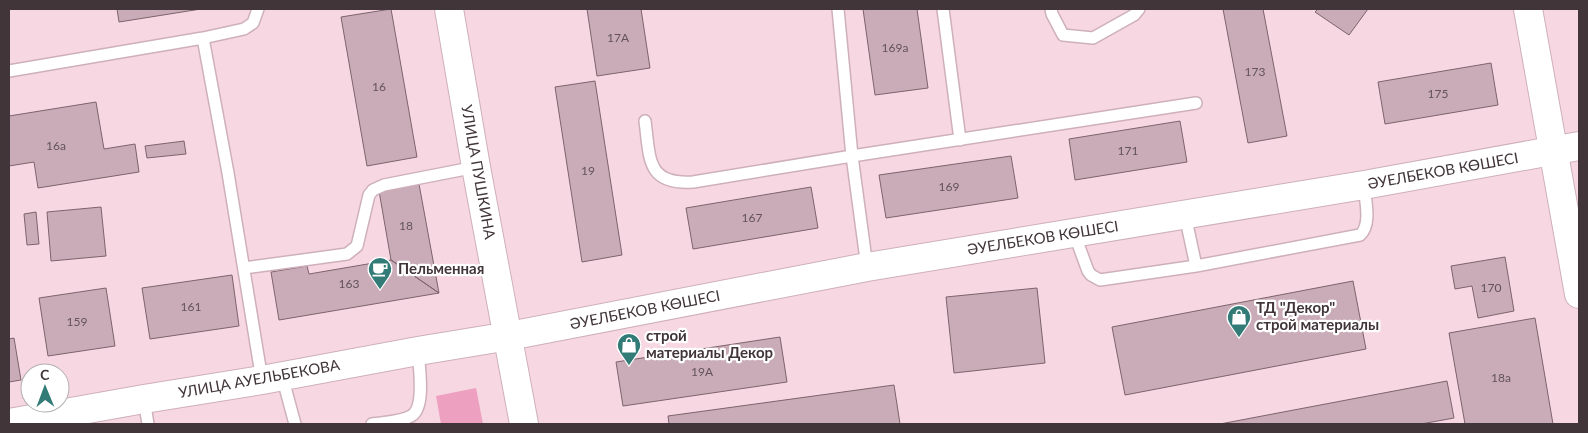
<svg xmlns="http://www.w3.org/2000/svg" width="1588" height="433" viewBox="0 0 1588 433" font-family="Lato,sans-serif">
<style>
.green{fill:#eea0c0}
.building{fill:#c9acb7;stroke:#7d636d}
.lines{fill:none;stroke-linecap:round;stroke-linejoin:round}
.service-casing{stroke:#ceb0bb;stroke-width:14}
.tertiary-casing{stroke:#ceb0bb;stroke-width:30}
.secondary-casing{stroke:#ceb0bb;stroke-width:30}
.service{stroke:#fff;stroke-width:11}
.tertiary{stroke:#fff;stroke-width:28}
.secondary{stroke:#fff;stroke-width:28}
.labels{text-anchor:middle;stroke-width:4.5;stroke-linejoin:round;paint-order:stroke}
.number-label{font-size:12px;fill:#635359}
.street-label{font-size:15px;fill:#41353a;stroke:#fff}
.poi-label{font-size:15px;font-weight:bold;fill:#41353a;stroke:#fff;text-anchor:start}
</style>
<rect width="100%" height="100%" fill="#f6d7e2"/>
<path class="green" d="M476,388L483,424H441L436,396Z"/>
<path class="building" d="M117,9H201L119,22Z
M391,9L417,157L367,166L341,17Z
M587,9H641L650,68L597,76Z
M863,9H917L928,88L875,95Z
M1223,9H1263L1287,136L1248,143Z
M1318,9H1368L1349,35L1315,12Z
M1491,63L1498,105L1385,124L1378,82Z
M595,81L622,255L582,262L555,87Z
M96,102L104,149L135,144L139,172L38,188L34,162L9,166V116Z
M1180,121L1187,162L1075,180L1069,139Z
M184,141L186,154L147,158L145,146Z
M1011,156L1018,198L886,218L879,175Z
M419,184L439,293L391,260L379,191Z
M811,187L818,228L693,249L686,208Z
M101,207L106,256L51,261L47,212Z
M36,212L39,244L27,245L24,214Z
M1505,257L1514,311L1478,318L1472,286L1455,289L1451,266Z
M391,260L439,293L279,320L271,272L307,266L309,274Z
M232,275L239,326L150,339L142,288Z
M1353,281L1366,349L1125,395L1112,327Z
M106,288L115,346L48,356L39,298Z
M1037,288L1045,363L954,373L946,297Z
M1535,318L1553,424H1465L1449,333Z
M780,337L787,382L623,406L616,362Z
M14,338L21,380L9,382V339Z
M1447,381L1454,418L1421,424H1220Z
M894,385L900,424H669L668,416Z"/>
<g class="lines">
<g class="service-casing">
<path id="service" d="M943,9L960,140
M1051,9L1052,14L1063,35L1093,38L1134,15L1139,9
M203,38L228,173L262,380
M9,71L203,38L244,29L253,23L258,9
M645,121C650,158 646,185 693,182L852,156L838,9
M1185,215L1196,266
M1074,233L1088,271L1091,275L1100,280L1196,266L1360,235C1372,225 1365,199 1364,185
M867,267L852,156L1196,103
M244,268L347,254L357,246L369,195L373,190L384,185L476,167
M282,376L295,424
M144,399L148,424
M372,424C384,422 401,422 411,416C426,408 419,366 418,351"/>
</g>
<g class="tertiary-casing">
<path id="tertiary" d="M449,9L476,167L524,424
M9,423L144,399L262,380L418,351L509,336L867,267L1364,185L1579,146"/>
</g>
<g class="secondary-casing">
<path id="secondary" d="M1528,9L1579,294"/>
</g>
<use href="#service" class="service"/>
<use href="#tertiary" class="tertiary"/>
<use href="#secondary" class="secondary"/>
</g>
<defs>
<g id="cafe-pin" transform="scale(1.25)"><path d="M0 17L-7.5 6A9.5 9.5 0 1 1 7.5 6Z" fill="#337b77" stroke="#fff"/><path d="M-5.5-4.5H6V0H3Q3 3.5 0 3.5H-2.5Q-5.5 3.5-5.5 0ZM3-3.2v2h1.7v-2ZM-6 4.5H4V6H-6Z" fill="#fff"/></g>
<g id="shop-pin" transform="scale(1.25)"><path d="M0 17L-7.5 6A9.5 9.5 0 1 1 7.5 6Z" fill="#337b77" stroke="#fff"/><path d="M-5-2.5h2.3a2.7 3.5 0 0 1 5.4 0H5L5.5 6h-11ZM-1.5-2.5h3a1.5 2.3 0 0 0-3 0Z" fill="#fff"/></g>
</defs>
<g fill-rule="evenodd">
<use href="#cafe-pin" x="380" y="269"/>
<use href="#shop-pin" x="1239" y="317"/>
<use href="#shop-pin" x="629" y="345"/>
</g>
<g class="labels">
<g class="number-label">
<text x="618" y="42">17А</text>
<text x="895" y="52">169а</text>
<text x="1255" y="76">173</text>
<text x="379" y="91">16</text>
<text x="1438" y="98">175</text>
<text x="56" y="150">16а</text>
<text x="1128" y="155">171</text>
<text x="588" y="175">19</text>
<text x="949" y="191">169</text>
<text x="752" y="222">167</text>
<text x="406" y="230">18</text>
<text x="349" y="288">163</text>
<text x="1491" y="292">170</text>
<text x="191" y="311">161</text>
<text x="77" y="326">159</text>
<text x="702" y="376">19А</text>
<text x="1501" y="382">18а</text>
</g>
<g class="street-label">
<text transform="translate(1443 171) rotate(-10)" y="5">ӘУЕЛБЕКОВ КӨШЕСІ</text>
<text transform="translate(478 172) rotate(80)" y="5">УЛИЦА ПУШКИНА</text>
<text transform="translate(1043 238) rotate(-9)" y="5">ӘУЕЛБЕКОВ КӨШЕСІ</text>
<text transform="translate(645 310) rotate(-11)" y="5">ӘУЕЛБЕКОВ КӨШЕСІ</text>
<text transform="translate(259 379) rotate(-10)" y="5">УЛИЦА АУЕЛЬБЕКОВА</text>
</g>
<g class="poi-label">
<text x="398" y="274">Пельменная</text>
<text x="1256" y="313">ТД "Декор"<tspan x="1256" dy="17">строй материалы</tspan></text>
<text x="646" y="341">строй<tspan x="646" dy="17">материалы Декор</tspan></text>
</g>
</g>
<rect width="1588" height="433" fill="none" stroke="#41353a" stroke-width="20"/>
<g transform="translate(45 388) rotate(359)"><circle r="24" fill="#ffffff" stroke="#b3aeb0"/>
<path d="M0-4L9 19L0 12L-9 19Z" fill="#337b77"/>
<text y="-8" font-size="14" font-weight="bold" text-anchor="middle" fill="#41353a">С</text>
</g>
</svg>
